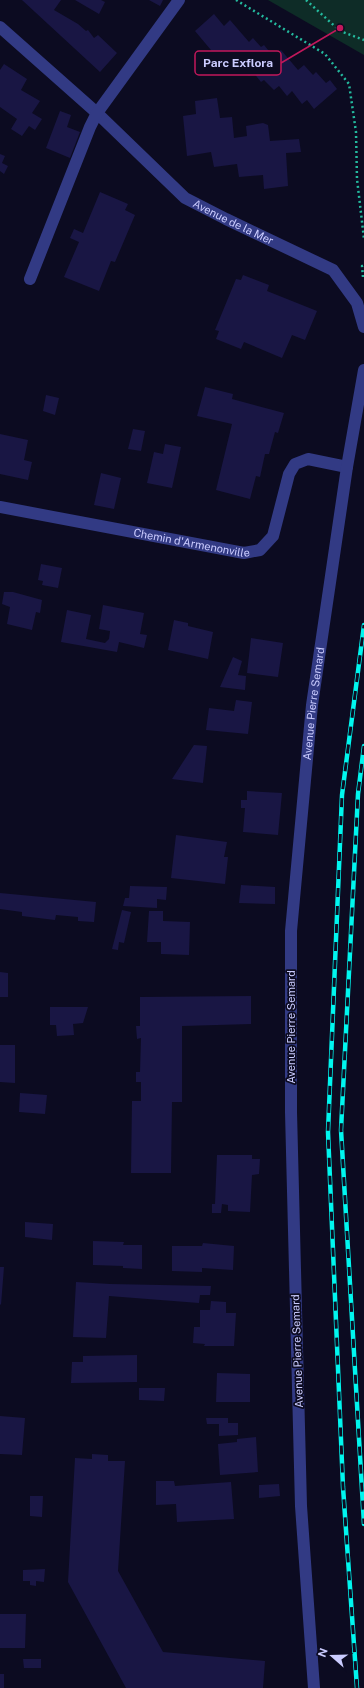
<svg xmlns="http://www.w3.org/2000/svg" width="364" height="1688" viewBox="0 0 364 1688" font-family="'Public Sans',sans-serif">
<style>
.green{fill:#0e2c27}
.building{fill:#191644}
.lines{fill:none;stroke-linecap:round;stroke-linejoin:round}
.path{stroke:#24ba9e;stroke-width:2.5;stroke-dasharray:2 3;stroke-linecap:butt}
.minor{stroke:#323a84;stroke-width:12}
.rail-casing{stroke:#00f6ef;stroke-width:4.5}
.rail{stroke:#0c0b21;stroke-width:3;stroke-dasharray:9;stroke-linecap:butt}
.labels{text-anchor:middle;stroke-width:3.5;stroke-linejoin:round;paint-order:stroke}
.street-label{font-size:11px;fill:#cbccff;stroke:#0c0b21}
.leader{fill:none;stroke:#c2185b;stroke-width:1.5}
.callout-dot{fill:#c2185b;stroke:#0c0b21;stroke-width:1.5}
.callout{fill:#0c0b21;stroke:#c2185b;stroke-width:1.5}
.callout-label{font-size:12px;text-anchor:middle;font-weight:bold;fill:#cbccff}
</style>
<rect width="100%" height="100%" fill="#0c0b21"/>
<path class="green" d="M268,0H364V55Z"/>
<path class="building" d="M22,0H61L54,10L78,24L86,31L88,30L94,38L98,35L117,53L100,72Z
M75,0H101L105,2L99,14Z
M149,0H163L160,6Z
M214,14L224,26L230,20L249,42L253,38L261,47L264,45L273,56L281,50L298,70L304,65L313,75L316,72L326,83L330,80L337,89L314,109L307,100L302,104L292,91L287,96L279,86L274,90L264,80L261,82L253,72L249,76L240,66L237,68L228,57L221,62L195,31Z
M4,64L27,79L21,90L40,101L32,113L42,119L35,130L29,126L22,136L11,129L17,119L0,107V70Z
M217,98L220,118L232,117L234,138L247,136L246,126L263,123L268,125L270,141L299,139L301,152L286,153L288,186L264,189L263,175L239,177L237,164L214,167L211,152L187,156L183,116L196,114L195,101Z
M60,111L71,115L67,127L80,132L70,158L46,148Z
M0,154L5,156L2,163L8,166L4,174L0,171Z
M100,192L128,204L125,210L135,215L115,262L111,261L99,291L64,277L79,242L70,238L74,229L83,233Z
M243,275L269,285L267,291L317,311L305,340L292,335L282,358L244,342L241,349L216,339L219,331L215,330L236,279L241,280Z
M205,387L233,394L232,399L284,413L278,433L275,432L269,454H265L260,477L256,476L250,499L216,490L232,424L197,416Z
M46,395L59,398L55,415L43,411Z
M133,429L145,431L141,451L128,449Z
M0,434L28,440L24,460L32,462L28,480L0,474Z
M165,444L181,447L172,488L147,483L154,452L163,454Z
M101,473L121,478L114,509L94,505Z
M41,564L62,568L58,588L42,585L43,581L38,580Z
M4,592H13L42,600L40,613L36,612L32,630L7,624L10,607L2,604Z
M103,605L144,613L140,634L147,635L144,648L119,642L117,652L61,642L67,610L91,615L86,639L105,643L109,639L110,631L99,629Z
M174,620L188,623V626L213,632L208,659L168,650Z
M251,638L283,643L278,677L247,673Z
M233,657L242,661L238,675L246,676L245,690L220,687Z
M236,700L252,702L248,734L206,730L209,708L234,711Z
M194,745L207,746L203,783L172,779Z
M247,791L282,793L278,835L243,832L245,808H241V800H247Z
M176,835L227,842L224,857H228L225,884L171,878Z
M241,885L275,887V904L239,903Z
M130,886L167,887L166,900L157,899V908L123,906L125,898H129Z
M0,893L96,902L94,922L78,921V917L56,915L55,920L22,916V912L0,909Z
M122,910L131,912L124,943L119,942L118,950L112,949Z
M149,911H163V921L190,922L189,955L161,954V942H147Z
M0,972L8,973V997H0Z
M251,996V1024L182,1026V1102H172L171,1173H131L132,1101H141V1082H136V1072H140L141,1038L137,1039L136,1026H140V997Z
M50,1007H88L83,1023L73,1024L74,1035L57,1036L56,1025H50Z
M0,1045H15V1083L0,1082Z
M20,1093L47,1095L45,1114L19,1112Z
M217,1155H252V1159H260L259,1174L252,1175L250,1212L228,1211V1205L222,1204L221,1213H212V1204H215Z
M25,1222L53,1224L52,1240L25,1237Z
M93,1241L124,1242L123,1245H142V1269L123,1268V1266L93,1265Z
M203,1243L234,1246L233,1270L202,1268V1272L172,1271V1246H202Z
M0,1267H4L1,1305L0,1304Z
M76,1282L110,1284L211,1286L210,1295H200L199,1303L109,1296L106,1338L73,1337Z
M211,1301L226,1302V1313H236L234,1346H204L205,1344L193,1343L194,1327H200V1310H210Z
M137,1355V1382L71,1383L72,1362H83V1356Z
M217,1373L250,1374V1402H216Z
M139,1388H165L164,1401L139,1400Z
M0,1416L25,1418L22,1455L0,1454Z
M206,1418H228V1423H238V1435L219,1436V1424H207Z
M256,1437L258,1472L220,1475L218,1444L237,1442V1439Z
M92,1454L108,1455V1461H125L118,1571L163,1652L265,1661L263,1688H126L68,1582L75,1458L92,1459Z
M156,1481H174L175,1486L231,1482L234,1519L177,1522L176,1504L156,1505Z
M279,1484L280,1496L259,1498V1485Z
M30,1496H43L42,1517L30,1516Z
M45,1569L44,1582L36,1581V1586L30,1585V1581H23V1570Z
M0,1614H26L25,1648H0Z
M23,1659H41V1668H24Z
M0,1674H4V1688H0Z"/>
<g class="lines">
<path class="path" d="M236,0L325,54L349,84L356,132L357,179L364,239
M306,0L340,31L364,40
M363,277L362,266H364"/>
<g class="minor">
<path id="s1" d="M0,27L97,113L185,198L226,219L333,270L357,303L364,327"/>
<path d="M30,279L90,127L97,113L179,0"/>
<path id="s2" d="M0,507L244,553L260,550L273,536L289,474L295,464L308,459L347,467"/>
<path id="s3" d="M314,1688L301,1506L291,1112V931L312,705L347,467L364,370"/>
</g>
<g class="rail-casing">
<path id="rail" d="M364,746L358,794L341,1130L364,1524
M357,1688L343,1487L328,1132L342,795L364,625"/>
</g>
<use href="#rail" class="rail"/>
</g>
<g class="labels">
<g class="street-label">
<text dy="4" stroke="none"><textPath href="#s1" startOffset="306">Avenue de la Mer</textPath></text>
<text dy="4" stroke="none"><textPath href="#s2" startOffset="195">Chemin d'Armenonville</textPath></text>
<text dy="4" stroke="none"><textPath href="#s3" startOffset="986">Avenue Pierre Semard</textPath></text>
<text transform="translate(291 1027) rotate(-90)" y="4">Avenue Pierre Semard</text>
<text transform="translate(297 1351) rotate(-92)" y="4">Avenue Pierre Semard</text>
</g>
</g>
<path class="leader" d="M340 28L281 63"/>
<circle class="callout-dot" cx="340" cy="28" r="4"/>
<rect class="callout" x="195" y="51" width="86" height="24" rx="4"/>
<g class="callout-label">
<text x="238" y="67">Parc Exflora</text>
</g>
<g transform="translate(332 1656) rotate(290)" stroke="#0c0b21" stroke-width="3" paint-order="stroke">
<path d="M0-3L7 15L0 10L-7 15Z" fill="#cbccff"/>
<text y="-6" font-size="11" font-weight="bold" text-anchor="middle" fill="#cbccff">N</text>
</g>
</svg>
